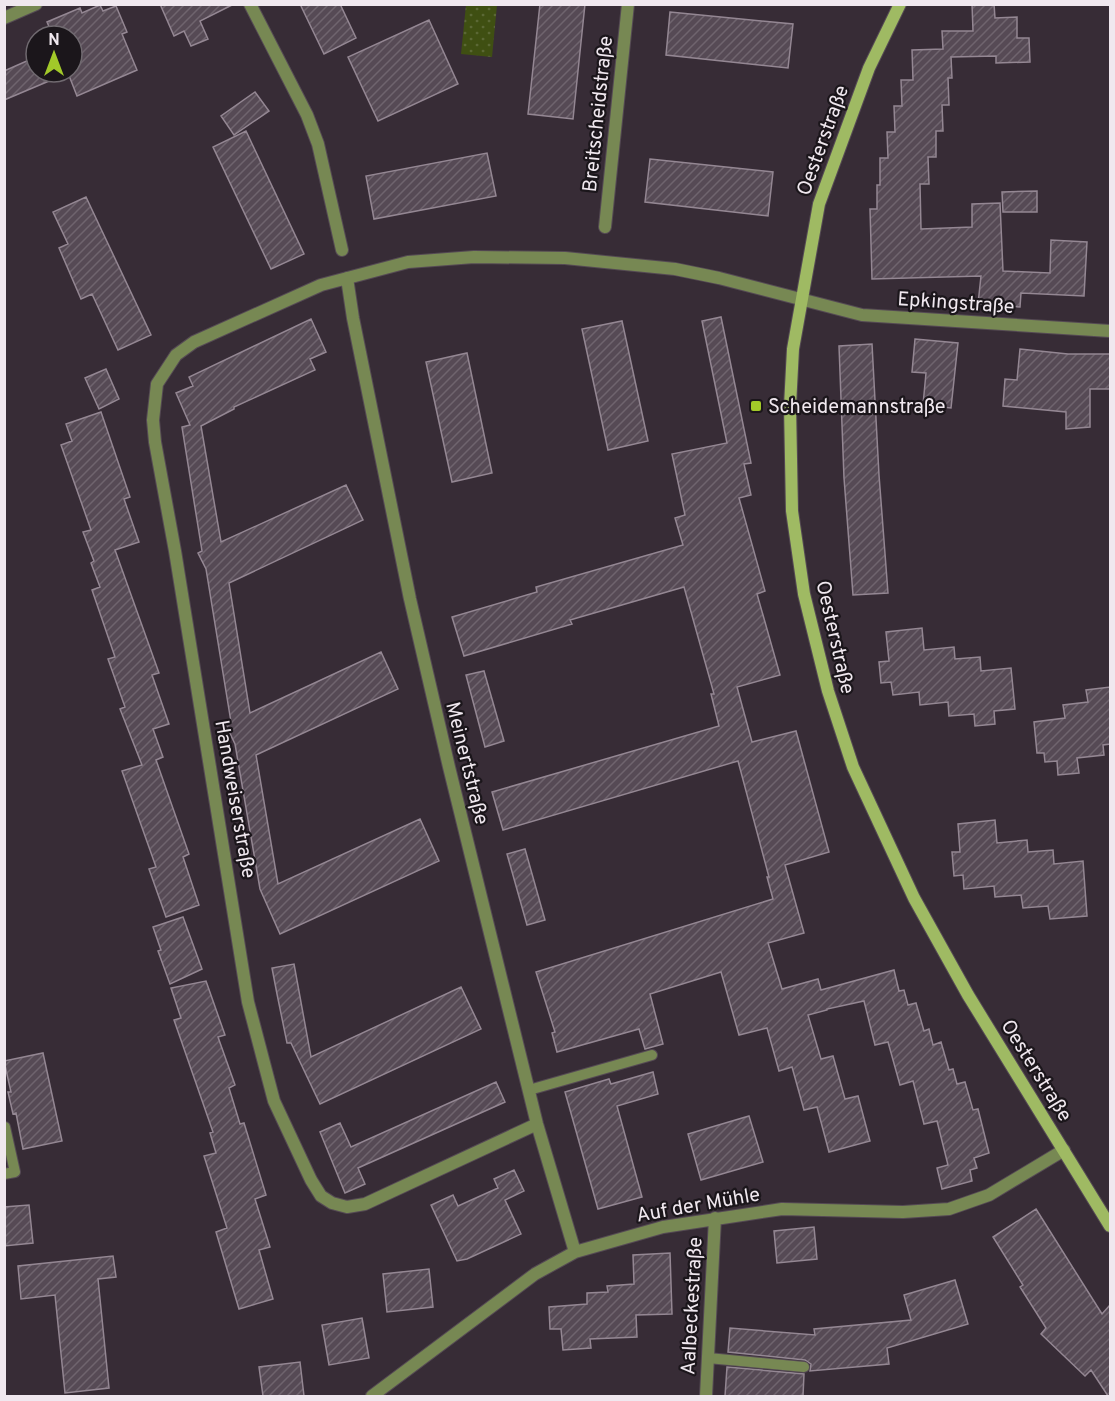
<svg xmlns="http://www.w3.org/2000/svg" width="1115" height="1401" viewBox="0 0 1115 1401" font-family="Overpass,sans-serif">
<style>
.green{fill:url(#green-dots)}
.building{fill:url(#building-hatch);stroke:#948793;stroke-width:1.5}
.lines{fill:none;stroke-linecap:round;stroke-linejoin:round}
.lane-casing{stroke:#554a54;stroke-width:12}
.street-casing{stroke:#554a54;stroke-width:14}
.secondary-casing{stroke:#554a54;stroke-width:14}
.lane{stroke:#778853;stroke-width:10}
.street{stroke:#778853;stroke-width:12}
.secondary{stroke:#9fba63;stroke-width:12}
.poi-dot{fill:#a2c929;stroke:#1b161b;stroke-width:2}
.labels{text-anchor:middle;stroke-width:4.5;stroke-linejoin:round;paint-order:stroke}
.street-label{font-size:20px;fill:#f0e8ef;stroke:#1b161b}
.poi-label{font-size:20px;fill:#f0e8ef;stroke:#1b161b;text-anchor:start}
</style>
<defs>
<pattern id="green-dots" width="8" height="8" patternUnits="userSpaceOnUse" patternTransform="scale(1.5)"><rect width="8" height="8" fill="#3f4f12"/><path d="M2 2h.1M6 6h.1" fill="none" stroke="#5b6835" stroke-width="1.8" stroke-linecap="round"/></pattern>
<pattern id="building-hatch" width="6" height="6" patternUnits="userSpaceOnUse" patternTransform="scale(1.5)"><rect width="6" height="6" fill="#564a55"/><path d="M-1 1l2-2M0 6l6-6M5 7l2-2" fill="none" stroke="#6f646e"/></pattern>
</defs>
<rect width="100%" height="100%" fill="#372c36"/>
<path class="green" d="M466,5H497L492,57L461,54Z"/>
<path class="building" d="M160,4H234L200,21L208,39L191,46L184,31L174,36Z
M300,4H340L356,38L324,54Z
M540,4H585L573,119L528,114Z
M972,4H994L995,18L1017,17V38H1029L1030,62L996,63V56L951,57L952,78H948L949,105H942L943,131H936V157H928L929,184H920L921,229L972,227V204L1000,203L1003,271L1050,273L1051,240L1087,242L1084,296L1021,293L1020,307L978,304L981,276L872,279L870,209H877V185H880V158H888L887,132H895L894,106H902L901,80H913L912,50L943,49L942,31H973Z
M100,5L103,11L116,6L127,32L122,34L137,70L77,96L68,73L4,100V71L36,57V72H72V36H53L47,22L80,8L82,13Z
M670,12L793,24L788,68L666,55Z
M429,20L458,84L378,121L348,57Z
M255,92L269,111L234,135L221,116Z
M246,131L304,254L271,269L213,147Z
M487,153L496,196L374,219L366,176Z
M650,159L773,172L768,216L645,202Z
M1037,191V212H1003L1002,192Z
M86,197L151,335L118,350L92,294L81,299L59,248L68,244L53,212Z
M721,317L751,463L744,464L751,495L739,498L765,591L757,594L780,675L737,687L752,742L796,731L829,852L785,865L804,933L768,943L782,989L818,979L821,990L894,970L899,991L904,990L908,1005L916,1003L924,1031L929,1029L933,1045L941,1042L949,1070L953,1069L957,1084L965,1082L973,1110L978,1109L989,1153L974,1158L977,1168L970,1170L972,1181L942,1189L937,1168L948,1165L937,1121L924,1124L913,1081L900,1085L888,1042L875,1045L864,1001L827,1009V1010L808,1015L821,1059L833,1056L845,1099L858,1096L870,1141L829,1152L817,1107L804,1110L792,1067L779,1071L767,1028L739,1035L721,972L650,994L663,1044L645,1049L639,1029L557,1052L552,1033L555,1032L536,972L773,899L767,877H769L738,761L503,830L492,792L719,726L711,694H714L684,587L570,620L572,624L464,656L452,617L537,592L536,587L683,545L675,518L685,515L672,454L727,443L702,321Z
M311,319L326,352L310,359L315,370L234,407V409L201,426L221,542L346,485L363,520L229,583L250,713L381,652L398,689L256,755L278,884L420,819L439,861L280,934L260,889L235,744L226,725L231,722L206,569L198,553L202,551L182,427L190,425L176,393L193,386L189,377Z
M622,321L648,441L608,450L582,329Z
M915,339L958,343L951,408L923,405L926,373L912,372Z
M872,344L879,475L888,593L853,595L844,478L839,346Z
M1020,349L1068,354H1110V389H1090V427L1066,429V412L1003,406L1005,379L1017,380Z
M467,353L492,473L452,482L426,362Z
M106,369L119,399L99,409L85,378Z
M101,412L130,497L124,499L139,542L115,550L159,673L152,675L169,724L153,729L163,757L156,760L189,854L183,857L199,905L166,917L149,869L156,867L122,771L142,765L120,709L125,707L108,659L115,657L92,590L100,587L91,563L94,561L83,532L91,530L61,445L72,441L66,424Z
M922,628L924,650L954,647L955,659L980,657L981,671L1011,668L1015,709L994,711L995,724L975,726L974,714L949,716L948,702L920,705L919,692L893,695L891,682L881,683L879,662L889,661L886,632Z
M484,671L504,741L485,747L466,675Z
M1110,687V744L1103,745L1104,755L1077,758L1079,773L1058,775L1057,761L1045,762L1044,753H1037L1034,722L1065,718L1063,705L1088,702L1086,690Z
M995,820L997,843L1027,840L1028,852L1053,850L1054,864L1083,861L1087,916L1050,919L1048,906L1023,908L1021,895L995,897L994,886L964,889L963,875L954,876L952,852H960L958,824Z
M525,849L545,920L527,925L507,854Z
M183,917L202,969L170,984L158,951L161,950L153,927Z
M294,964L311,1057L461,987L481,1029L320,1104L291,1043H287L277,994L272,968Z
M206,981L225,1035L218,1037L235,1085L229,1088L240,1124L244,1123L266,1195L255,1199L270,1247L259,1250L273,1299L239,1309L216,1232L227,1228L204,1156L216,1153L210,1133L213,1132L174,1020L181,1018L171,988Z
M43,1053L62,1141L23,1149L16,1113L13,1114L8,1092H11L4,1061Z
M653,1072L658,1094L617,1106L642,1197L598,1209L565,1092L609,1079L611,1084Z
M496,1082L505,1102L358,1168L365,1184L345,1193L320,1132L340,1123L351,1147Z
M749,1116L763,1162L701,1180L688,1134Z
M514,1170L524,1191L505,1200L521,1234L467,1259L457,1261L431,1205L453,1195L458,1206L498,1188L494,1179Z
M29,1205L33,1243L4,1246V1207Z
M1036,1209L1102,1314L1110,1305V1396H1108L1091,1370L1085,1376L1041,1334L1046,1328L1020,1287L1023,1285L993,1237Z
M814,1227L817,1259L777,1263L774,1231Z
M670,1253L672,1314L636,1315L637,1337L590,1339L591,1348L563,1350L561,1329H550L549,1307L587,1304V1293L608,1292L607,1286L634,1284L633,1255Z
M113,1256L116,1277L98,1279L109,1388L65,1393L55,1295L21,1299L18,1266Z
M429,1269L433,1307L387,1312L383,1274Z
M955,1280L968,1324L887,1348L889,1364L810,1371L811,1364L805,1360L728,1352L730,1328L815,1335L814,1329L911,1320L904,1295Z
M362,1318L369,1358L329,1365L322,1325Z
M300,1362L304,1396H263L259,1367Z
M727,1367L804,1374L803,1396H725Z"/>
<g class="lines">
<g class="lane-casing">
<path id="lane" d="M529,1090L652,1055
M4,1174L15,1172L5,1127
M708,1358L804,1367"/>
</g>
<g class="street-casing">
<path id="street" d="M250,4L307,115L318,144L342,250
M4,18L36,4
M605,227L628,4
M347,278L353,318L410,599L449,767L537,1124L575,1252
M537,1124L365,1204L347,1207L332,1203L321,1196L311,1180L274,1101L248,1002L175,551L155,442L153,420L157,384L176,355L194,342L321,285L408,262L474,257L565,258L675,269L719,278L862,315L1110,331
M372,1396L535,1274L575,1252L663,1227L782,1209L903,1212L949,1209L989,1195L1064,1150
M706,1396L715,1218"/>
</g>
<g class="secondary-casing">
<path id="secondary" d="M900,4L869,68L819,204L793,349L790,406L792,511L804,594L828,691L853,767L914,898L968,995L1110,1226"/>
</g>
<use href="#lane" class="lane"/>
<use href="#street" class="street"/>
<use href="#secondary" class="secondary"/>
</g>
<rect class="poi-dot" x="750" y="400" width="12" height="12" rx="3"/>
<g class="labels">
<g class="street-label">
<text transform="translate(597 114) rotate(-84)" y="7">Breitscheidstraße</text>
<text transform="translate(822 140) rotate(-70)" y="7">Oesterstraße</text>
<text transform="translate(956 302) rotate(4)" y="7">Epkingstraße</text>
<text transform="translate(836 637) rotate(77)" y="7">Oesterstraße</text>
<text transform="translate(468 763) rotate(76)" y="7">Meinertstraße</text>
<text transform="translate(236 799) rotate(80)" y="7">Handweiserstraße</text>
<text transform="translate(1037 1070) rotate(58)" y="7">Oesterstraße</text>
<text transform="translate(698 1204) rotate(-10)" y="7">Auf der Mühle</text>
<text transform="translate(691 1306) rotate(-87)" y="7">Aalbeckestraße</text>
</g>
<g class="poi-label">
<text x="768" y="413">Scheidemannstraße</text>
</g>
</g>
<rect width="1115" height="1401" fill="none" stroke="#f0e8ef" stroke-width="12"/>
<g transform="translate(54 54)"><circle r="28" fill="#1b161b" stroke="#706a70" stroke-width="1.5"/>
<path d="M0-4.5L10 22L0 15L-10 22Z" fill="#a2c929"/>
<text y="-9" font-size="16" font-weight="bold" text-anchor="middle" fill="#f0e8ef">N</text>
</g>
</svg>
